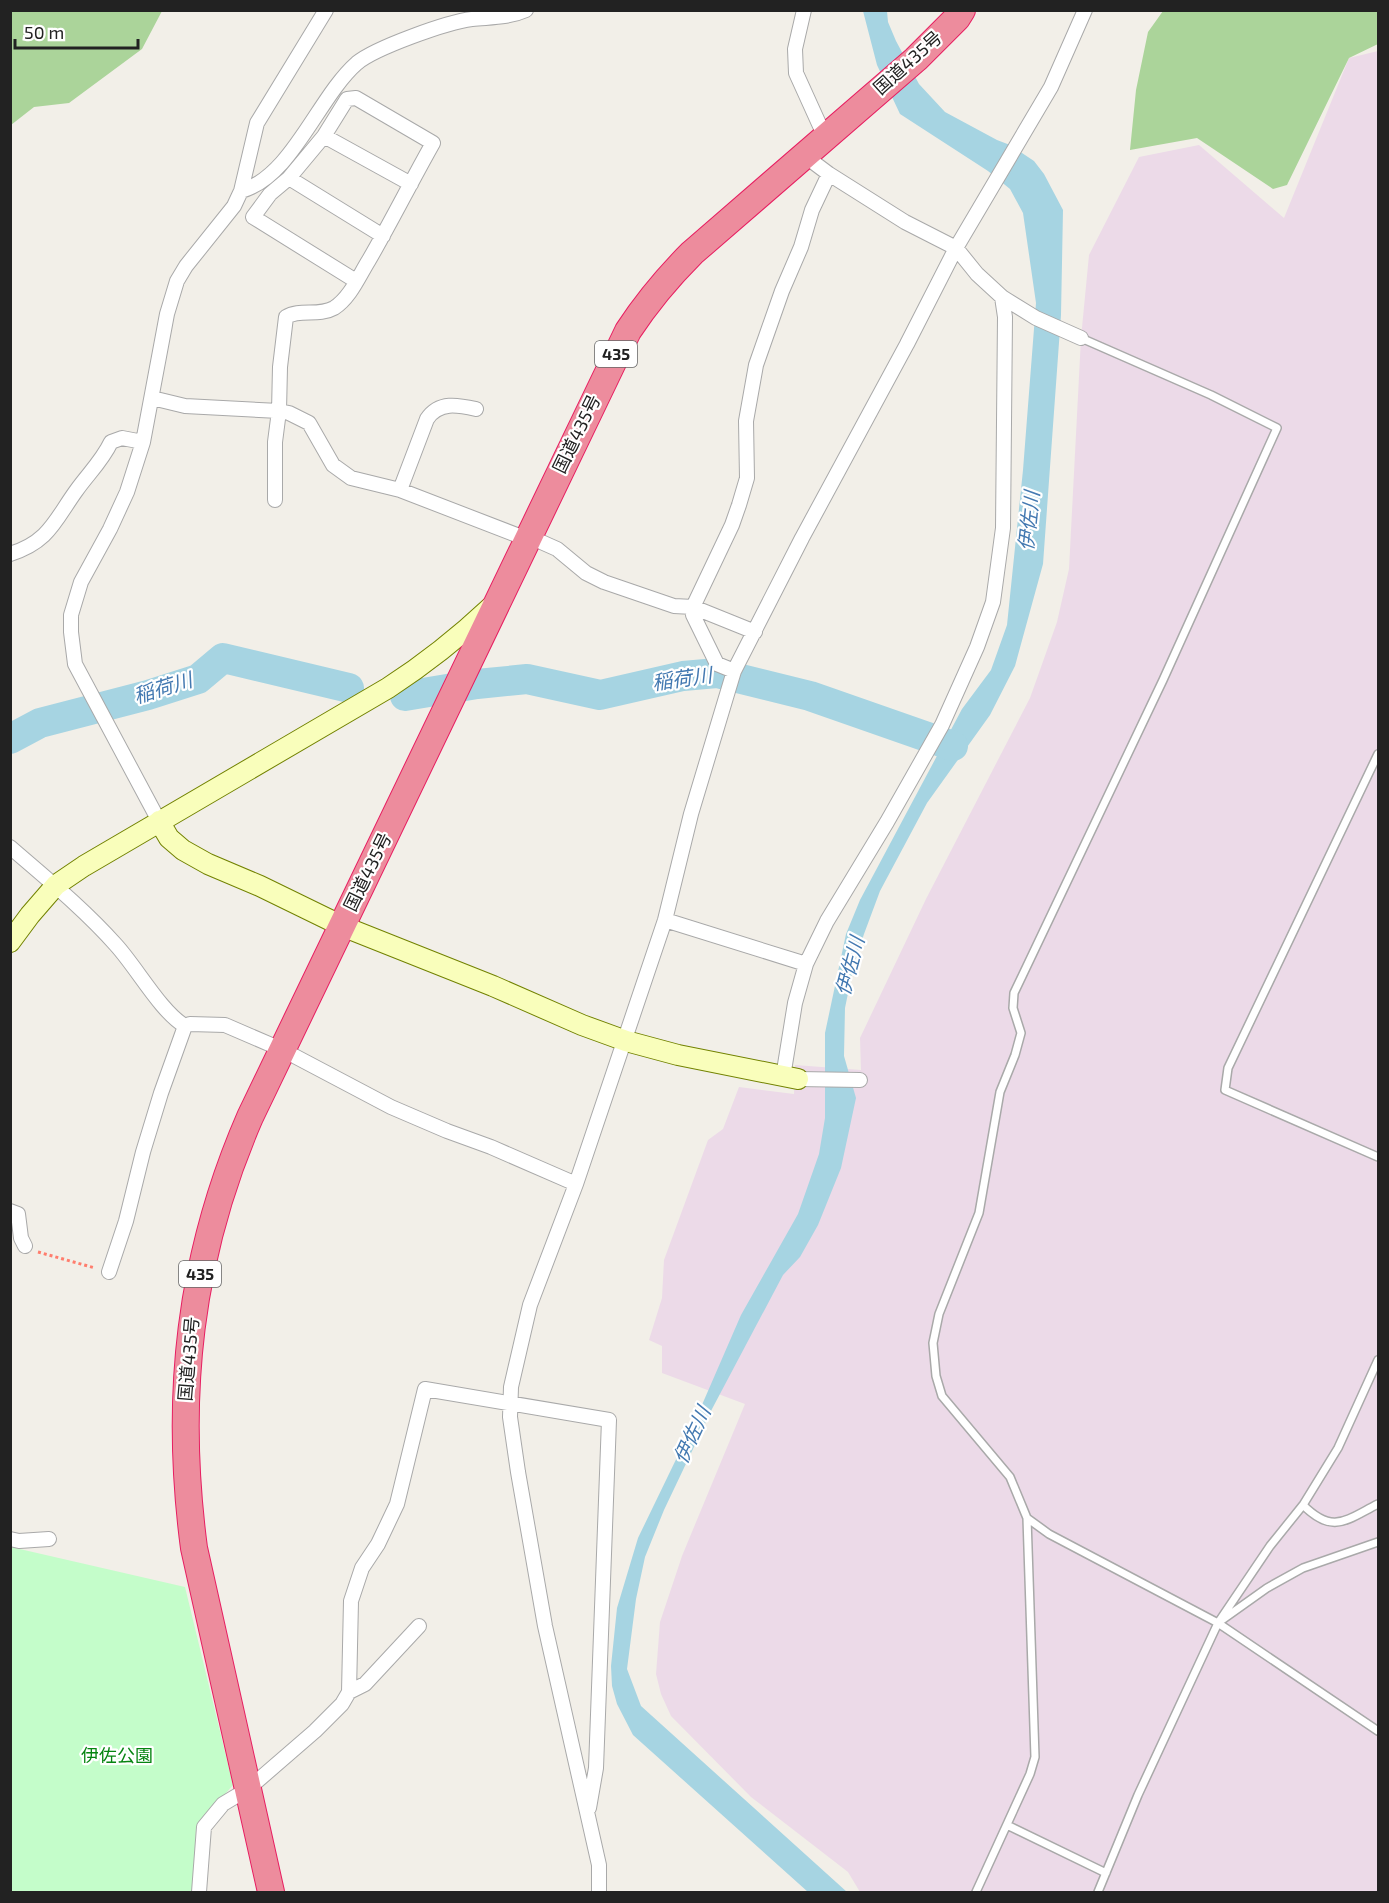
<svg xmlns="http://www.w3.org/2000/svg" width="1389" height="1903" viewBox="0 0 1389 1903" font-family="'Exo 2','Noto Sans JP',sans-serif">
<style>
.industrial{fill:#ecdae8}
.forest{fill:#abd49a}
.park{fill:#c4fdca}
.water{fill:#a6d4e2}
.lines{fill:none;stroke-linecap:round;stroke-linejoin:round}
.river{stroke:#a6d4e2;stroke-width:30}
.lane-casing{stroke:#a9a9a9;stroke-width:10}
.street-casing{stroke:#a9a9a9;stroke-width:16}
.secondary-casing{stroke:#728200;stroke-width:22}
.highway-casing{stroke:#e71e61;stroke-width:28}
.path{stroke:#ff7d6d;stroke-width:3;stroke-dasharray:3 3;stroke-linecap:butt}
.lane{stroke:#fff;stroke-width:7}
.street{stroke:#fff;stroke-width:14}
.secondary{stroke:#f9febb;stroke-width:20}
.highway{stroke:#ed8c9d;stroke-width:26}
.labels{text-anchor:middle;stroke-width:4.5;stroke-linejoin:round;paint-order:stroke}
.shield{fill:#fff;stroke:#646464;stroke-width:1.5}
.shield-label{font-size:16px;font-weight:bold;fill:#222}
.street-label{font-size:18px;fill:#222;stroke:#fff}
.park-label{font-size:18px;fill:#068511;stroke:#fff}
.water-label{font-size:20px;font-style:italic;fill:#4379b1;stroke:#fff}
</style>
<rect width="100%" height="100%" fill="#f2efe8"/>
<path class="industrial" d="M1378,51V1892H860L848,1872L751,1797L671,1716L661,1694L656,1674L660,1622L682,1556L745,1404L662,1373V1346L649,1340L662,1298L664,1260L708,1140L723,1129L739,1087L794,1094L795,1065L861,1070L860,1038L926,899L1030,698L1057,622L1069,569L1081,338L1089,255L1139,157L1199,145L1284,218L1349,58Z"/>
<path class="forest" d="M11,10H162V11L142,49L69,103L34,107L11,125Z
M1163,11H1378V44L1349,58L1287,185L1273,189L1197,138L1130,150L1136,90L1148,32Z"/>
<path class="park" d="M11,1547L185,1587L233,1785L196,1827L194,1892H11Z"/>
<path class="water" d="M863,11H887L888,22L896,41L919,84L945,112L997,140L1010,145L1034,161L1044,174L1063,210L1061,315L1043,564L1015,666L990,715L927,803L880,891L864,934L854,964L845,1008L844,1056L856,1098L841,1168L818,1225L800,1257L783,1275L712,1409L664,1510L645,1557L636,1599L627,1669L641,1706L847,1892H808L633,1735L617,1704L612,1686L611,1666L617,1608L638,1538L698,1414L741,1315L798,1214L819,1154L825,1118V1033L846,934L860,900L962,709L991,670L1007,625L1023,470L1036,303L1023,213L1010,189L988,171L900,114L877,65Z"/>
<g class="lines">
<path class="river" d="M405,696L477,684L527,679L600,695L683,676L717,673L810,696L953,746
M10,739L40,723L148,695L198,679L223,658L349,688"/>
<g class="lane-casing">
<path id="lane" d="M1378,754L1228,1068L1225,1090L1378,1157
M1303,1505L1338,1448L1378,1360
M1027,1518L1010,1477L942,1396L936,1376L933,1343L939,1314L979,1213L1000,1092L1015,1055L1021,1033L1013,1008L1014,993L1163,680L1277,428L1211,395L1081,338
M1222,1620L1267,1588L1303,1568L1378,1542
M1007,1825L1106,1873
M976,1892L1030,1774L1035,1757L1027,1518L1049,1534L1218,1623L1378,1731
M1098,1892L1138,1795L1218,1623L1270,1546L1303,1505C1333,1535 1346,1520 1378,1504"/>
</g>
<g class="street-casing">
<path id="street" d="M804,10L795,49L796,73L825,137
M324,136L411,184
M805,156L829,174L905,222L956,248L977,274L1002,297L1036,318L1081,338
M289,178L383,236
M241,191C292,177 318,97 357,63C375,48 447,22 472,19C491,17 508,18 526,10
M152,398L185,406L279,411L289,413L309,423L333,465L351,478L400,490L527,539L539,541L557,549L586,573L604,582L674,606L693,607L755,632
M400,490L427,419C439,401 458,405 476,409
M275,500V442L279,411L280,367L286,317C300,308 318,317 334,308C350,298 359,276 369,260C391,222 411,182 433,143L356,98L347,99L324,136L289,178L270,194L253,217L356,281
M10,554C49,542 55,520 76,491C88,474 102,461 111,442L122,438L143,442
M734,671L717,664L693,615V607L732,525L739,505L747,478L746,421L756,365L782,291L801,247L812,210L829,174
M159,821L75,664L71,632V615L81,582L110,529L127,492L143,442L167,314L177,281L186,266L234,206L241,191L257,123L326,10
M10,847C47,879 84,909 116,945C137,968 161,1012 185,1026
M665,920L806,964
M783,1077L795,1003L806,964L827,921L887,822L942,725L977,647L993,602L1003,528L1005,317L1002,297
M798,1079L860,1080
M10,1211L18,1214L21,1238L25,1246
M109,1272L126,1221L143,1152L161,1093L185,1026L190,1024L225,1025L283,1050L391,1107L447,1131L491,1147L576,1184
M10,1539L19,1541L49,1539
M349,1692L365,1684L419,1626
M199,1892L204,1827L223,1804L248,1789L315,1731L342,1704L349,1692L351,1601L362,1568L378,1544L397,1504L425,1389L609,1420L596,1768L589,1808
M599,1892V1865L545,1626L518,1472L510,1417L511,1387L530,1305L576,1184L665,920L691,814L734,671L802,538L907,344L956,248L1051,87L1085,10"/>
</g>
<g class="secondary-casing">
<path id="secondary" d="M159,821L169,838L183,850L208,864L260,886L342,926L493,986L582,1025L626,1041L678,1055L798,1079
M10,942L30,915L56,885L84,866L388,688C425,664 458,638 491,607"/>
</g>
<g class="highway-casing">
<path id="highway" d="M271,1892L194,1548C174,1397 189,1257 250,1117L628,331C647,302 668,277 692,253L916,59L957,18L962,10"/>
</g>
<path class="path" d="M38,1252L95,1268"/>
<use href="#lane" class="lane"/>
<use href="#street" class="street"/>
<use href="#secondary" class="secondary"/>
<use href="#highway" class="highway"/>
</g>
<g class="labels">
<g class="shield">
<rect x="595" y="341" width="42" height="26" rx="4.5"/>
<rect x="179" y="1261" width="42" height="26" rx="4.5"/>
</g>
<g class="shield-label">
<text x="616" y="360">435</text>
<text x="200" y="1280">435</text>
</g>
<g class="street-label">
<text transform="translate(908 63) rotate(-42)" y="6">国道435号</text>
<text transform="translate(577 434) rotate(-64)" y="6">国道435号</text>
<text transform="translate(368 872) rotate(-64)" y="6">国道435号</text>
<text transform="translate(189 1359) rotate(-85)" y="6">国道435号</text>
</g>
<g class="park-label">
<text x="117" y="1762">伊佐公園</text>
</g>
<g class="water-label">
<text transform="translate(1029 521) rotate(-84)" y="7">伊佐川</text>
<text transform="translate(682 679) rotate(-8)" y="7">稲荷川</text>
<text transform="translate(163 688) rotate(-17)" y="7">稲荷川</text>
<text transform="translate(850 966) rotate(-75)" y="7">伊佐川</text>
<text transform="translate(692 1435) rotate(-65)" y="7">伊佐川</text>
</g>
</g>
<rect width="1389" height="1903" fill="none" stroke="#222222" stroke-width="24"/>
<path d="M15 39v9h123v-9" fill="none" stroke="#222222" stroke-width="3"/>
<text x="24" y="39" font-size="18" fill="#222222" stroke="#ffffff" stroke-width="4.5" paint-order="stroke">50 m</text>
</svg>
